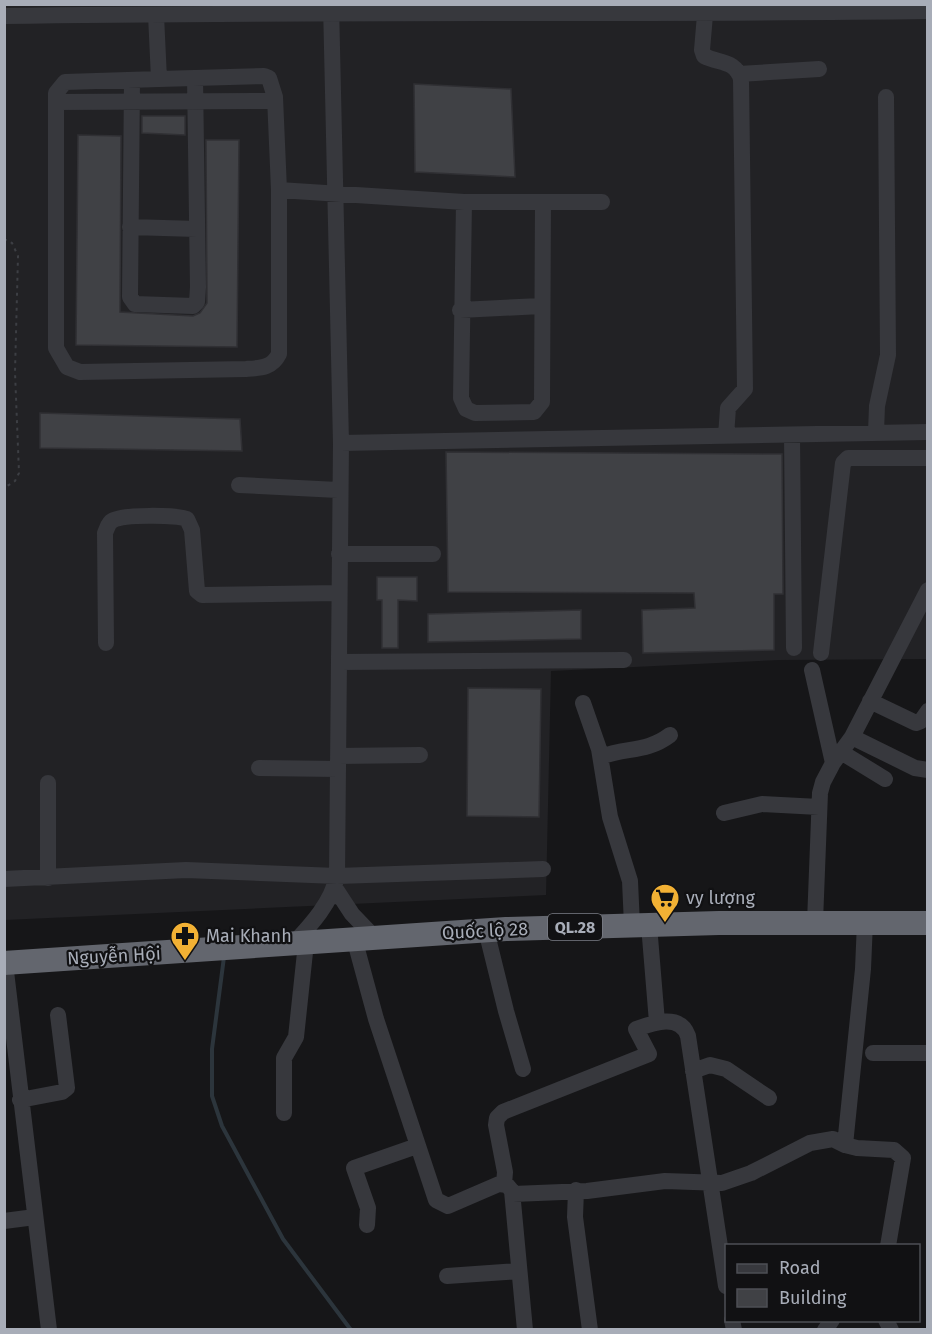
<svg xmlns="http://www.w3.org/2000/svg" width="932" height="1334" viewBox="0 0 932 1334" font-family="'Fira Sans',sans-serif">
<style>
.built{fill:#222225}
.lines{fill:none;stroke-linecap:round;stroke-linejoin:round}
.stream{stroke:#2c353c;stroke-width:4}
.building{fill:#404145;stroke:#303034;stroke-width:1.5}
.path{stroke:#3d3f44;stroke-width:2;stroke-dasharray:3 4.5;stroke-linecap:butt}
.minor{stroke:#37383d;stroke-width:16}
.highway{stroke:#63666e;stroke-width:24}
.labels{text-anchor:middle;stroke-width:4.5;stroke-linejoin:round;paint-order:stroke}
.shield{fill:#111113;stroke:#7b7e86;stroke-width:1.5}
.shield-label{font-size:16px;font-weight:bold;fill:#a8adb8}
.poi-label{font-size:18px;fill:#a8adb8;stroke:#111113;text-anchor:start}
.street-label{font-size:18px;fill:#a8adb8;stroke:#111113}
</style>
<rect width="100%" height="100%" fill="#161618"/>
<path class="built" d="M4,5H927V659L780,660L551,671L546,895L5,920Z"/>
<g class="lines">
<path class="stream" d="M224,957L212,1049V1096L222,1126L283,1239L351,1330"/>
</g>
<path class="building" d="M414,84L511,89L515,177L415,172Z
M142,116H185V135L142,133Z
M78,135L121,136L120,312L193,316L200,313L207,303L206,140H239L237,347L76,345Z
M40,413L240,419L242,451L40,448Z
M446,452L782,454L783,594H774V650L643,653L642,610L695,608L694,593L448,592Z
M377,577H417V601L398,600V648H382V600H377Z
M581,610V639L428,642V614Z
M468,688L541,689L539,817L467,816Z"/>
<g class="lines">
<path class="path" d="M4,239L12,243L18,256L15,372L19,473L15,481L4,488"/>
<path class="minor" d="M156,15L159,79L264,76L269,78L275,97L279,190L464,202H602
M705,15L702,50L704,56C720,64 735,60 741,79L745,389L728,408L726,436
M4,16C312,11 620,15 928,11
M739,74L819,69
M159,79L65,82L56,93V348L67,367L80,372L246,369C261,368 272,368 279,354V190
M132,80L130,297L135,304L193,306L197,302L198,287L195,78
M56,102L275,101
M464,202L461,398L466,409L475,413L534,412L542,402L543,203
M130,227L197,229
M460,310L541,306
M876,432L877,406L888,355L886,97
M792,435L794,648
M341,443L928,432
M239,485L338,490
M339,554H433
M106,643L105,533C107,529 108,523 112,521C122,514 176,515 187,519L192,530L197,591L202,595L338,593
M821,653L843,463L848,458H928
M339,662L624,660
M812,670L833,763L823,782L820,793L815,922
M870,701L916,723L921,721L928,711
M583,703L599,749L610,817L630,881L632,925
M852,737L915,768L928,770
M841,752L885,779
M338,756L420,755
M601,757C626,747 646,753 670,735
M833,763L852,737L928,590
M259,768L338,769
M48,783V878
M724,813L762,804L819,807
M4,879L186,870L337,876L543,869
M335,888L352,914L375,938
M865,922L863,969L845,1145L857,1148L894,1150L903,1158L888,1246
M649,925L657,1022
M486,930L506,1011L523,1069
M354,938L376,1019L436,1200L448,1206L499,1184L507,1185L512,1191L525,1330
M293,944C311,925 332,902 337,876L341,443L331,4
M5,963L49,1330
M873,1053H928
M693,1071L710,1065L726,1069L769,1098
M20,1100L62,1092L67,1088L58,1015
M284,1113V1058L296,1037L306,943
M504,1184L505,1172L496,1125L497,1118L503,1112L649,1054L636,1029C653,1023 680,1013 688,1036L726,1286
M576,1190L575,1217L590,1330
M513,1194L587,1191L665,1181L722,1183L751,1173L810,1143L833,1139L845,1145
M4,1221L35,1217
M367,1225L368,1208L354,1168L417,1146
M447,1276L519,1271
M732,1320L734,1330
M886,1320L891,1330
M825,1330L832,1320"/>
<path class="highway" d="M4,963L506,929L719,923H928"/>
</g>
<defs>
<g id="supermarket-pin" transform="scale(1.5)"><path d="M0 17L-7.5 6A9.5 9.5 0 1 1 7.5 6Z" fill="#f2b134" stroke="#111113"/><path d="M-6-5.5h2.5l.6 2H6L4.5 2H-2.5L-4.4-4H-6ZM-1.5 3.2a1.3 1.3 0 1 0 .1 0ZM3 3.2a1.3 1.3 0 1 0 .1 0Z" fill="#111"/></g>
<g id="pharmacy-pin" transform="scale(1.5)"><path d="M0 17L-7.5 6A9.5 9.5 0 1 1 7.5 6Z" fill="#f2b134" stroke="#111113"/><path d="M-2-6h4v4h4v4h-4v4h-4v-4h-4v-4h4Z" fill="#111"/></g>
</defs>
<g fill-rule="evenodd">
<use href="#supermarket-pin" x="665" y="898"/>
<use href="#pharmacy-pin" x="185" y="936"/>
</g>
<g class="labels">
<rect class="shield" x="548" y="914" width="54" height="26" rx="4.5"/>
<g class="shield-label">
<text x="575" y="933">QL.28</text>
</g>
<g class="poi-label">
<text x="686" y="904">vy lượng</text>
<text x="206" y="942">Mai Khanh</text>
</g>
<g class="street-label">
<text transform="translate(485 931) rotate(-3)" y="6">Quốc lộ 28</text>
<text transform="translate(114 956) rotate(-3)" y="6">Nguyễn Hội</text>
</g>
</g>
<rect width="932" height="1334" fill="none" stroke="#a8adb8" stroke-width="12"/>
<rect x="725" y="1244" width="195" height="78" fill="#111113" stroke="#4d4f55" stroke-width="1.5"/>
<rect x="737" y="1264" width="30" height="9" fill="#37383d" stroke="#4d4f55" stroke-width="1.5"/>
<text x="779" y="1274" font-size="18" fill="#a8adb8">Road</text>
<rect x="737" y="1289" width="30" height="18" fill="#404145" stroke="#4d4f55" stroke-width="1.5"/>
<text x="779" y="1304" font-size="18" fill="#a8adb8">Building</text>
</svg>
